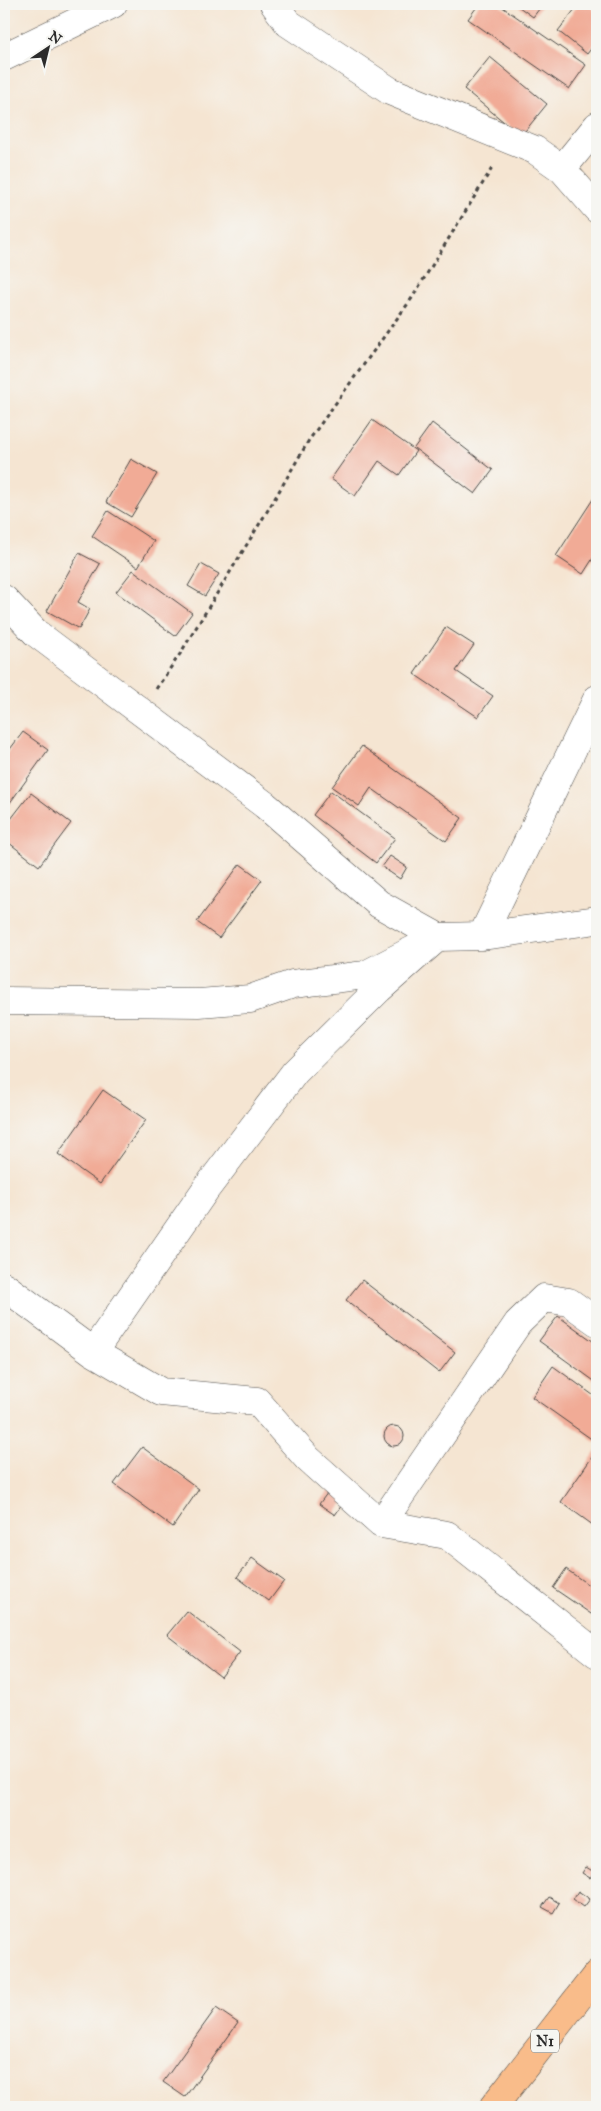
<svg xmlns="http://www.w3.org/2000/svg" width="601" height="2111" viewBox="0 0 601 2111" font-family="'IM FELL Great Primer',serif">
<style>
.building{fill:#f1ab96}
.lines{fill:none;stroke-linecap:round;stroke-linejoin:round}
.street-casing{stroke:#494744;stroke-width:29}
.highway-casing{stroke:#494744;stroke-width:29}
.path{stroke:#494744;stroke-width:3;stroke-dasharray:4 4;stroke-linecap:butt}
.street{stroke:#fff;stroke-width:28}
.highway{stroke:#f9bc8a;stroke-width:28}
.labels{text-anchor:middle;stroke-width:4;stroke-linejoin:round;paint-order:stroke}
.shield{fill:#f6f6f2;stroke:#686867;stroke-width:1}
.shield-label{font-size:14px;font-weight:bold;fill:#2b2b2b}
</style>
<rect width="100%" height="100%" fill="#f6f6f2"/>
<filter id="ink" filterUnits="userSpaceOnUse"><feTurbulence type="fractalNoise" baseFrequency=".02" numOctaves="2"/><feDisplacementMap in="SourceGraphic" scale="10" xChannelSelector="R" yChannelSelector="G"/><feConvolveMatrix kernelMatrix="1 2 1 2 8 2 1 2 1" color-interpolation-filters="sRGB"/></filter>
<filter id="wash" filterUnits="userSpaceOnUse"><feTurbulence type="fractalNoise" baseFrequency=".0096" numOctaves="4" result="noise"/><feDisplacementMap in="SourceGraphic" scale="20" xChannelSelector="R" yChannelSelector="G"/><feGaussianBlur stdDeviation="1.12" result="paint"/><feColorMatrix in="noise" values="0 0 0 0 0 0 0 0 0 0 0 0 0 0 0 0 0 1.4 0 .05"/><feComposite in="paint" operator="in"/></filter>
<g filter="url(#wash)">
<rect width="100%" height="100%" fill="#f5e5d2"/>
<g id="blocks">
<path class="building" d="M479,4H498L586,65L569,89L468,19Z
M515,4H543L533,17Z
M579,4H587L597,12V41L587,54L558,31Z
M490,57L547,104L521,136L464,89Z
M372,420L416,451L399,475L379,461L355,496L331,479Z
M432,423L493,470L475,494L414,448Z
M131,459L157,474L131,517L106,502Z
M597,493V552L583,574L556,556Z
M108,511L154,541L138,567L92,536Z
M79,553L100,564L78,602L90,609L79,629L47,611Z
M201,564L219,574L205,596L188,586Z
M133,570L192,613L175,636L116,592Z
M446,627L474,645L456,671L493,696L478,717L414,674Z
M23,732L48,750L4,811V757Z
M362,746L462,818L446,841L371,788L359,806L332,787Z
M331,791L395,838L376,863L313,815Z
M31,793L71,823L39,866L4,839V828Z
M390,856L407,867L400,879L382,867Z
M240,864L262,880L219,938L197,922Z
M103,1090L146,1120L100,1184L58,1154Z
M362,1280L455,1352L439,1373L346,1300Z
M558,1316L597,1344V1383L539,1341Z
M553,1366L597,1398V1443L532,1397Z
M384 1436a10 10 0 1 1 20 0a10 10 0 1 1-20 0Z
M142,1447L199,1489L173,1527L114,1484Z
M597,1450V1528L561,1502Z
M331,1488L346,1499L335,1515L319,1504Z
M252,1558L284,1581L269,1601L237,1577Z
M566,1569L597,1591V1618L553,1588Z
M187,1611L240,1652L221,1677L167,1635Z
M586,1867L594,1872L590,1878L582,1873Z
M578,1891L590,1899L584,1907L573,1899Z
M549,1897L559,1903L553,1913L542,1907Z
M216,2008L238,2023L185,2097L163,2082Z"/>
</g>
</g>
<g filter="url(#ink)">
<use href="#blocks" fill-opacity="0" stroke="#494744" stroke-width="1"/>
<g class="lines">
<g class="street-casing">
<path id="street" d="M274,4L288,23L390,91L535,150L562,169L597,209
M4,57L113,4
M562,169L597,126
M4,599L36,633L265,805L379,904L438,937L379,989L295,1072L206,1189L93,1352
M482,936L597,699
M4,1001L199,1003L250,999L293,984L365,975L438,937L482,936L597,920
M4,1286L93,1352L161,1392L257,1401L308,1459L381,1524L447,1535L597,1654
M381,1524L518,1323L544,1298L569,1302L597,1322"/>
</g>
<g class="highway-casing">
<path id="highway" d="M493,2107L597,1974"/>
</g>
<path class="path" d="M156,689L180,654L271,505L309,440L412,298L494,165"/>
<use href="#street" class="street"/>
<use href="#highway" class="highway"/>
</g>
</g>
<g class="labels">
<rect class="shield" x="531" y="2029.5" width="28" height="23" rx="4"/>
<g class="shield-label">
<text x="545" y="2046">N1</text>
</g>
</g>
<rect width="601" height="2111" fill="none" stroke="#f6f6f2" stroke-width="20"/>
<g transform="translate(48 48) rotate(35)" stroke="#f6f6f2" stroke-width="4" paint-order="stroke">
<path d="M0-4L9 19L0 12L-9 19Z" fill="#2b2b2b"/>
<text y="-8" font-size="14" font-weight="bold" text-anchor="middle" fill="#2b2b2b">N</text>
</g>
</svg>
